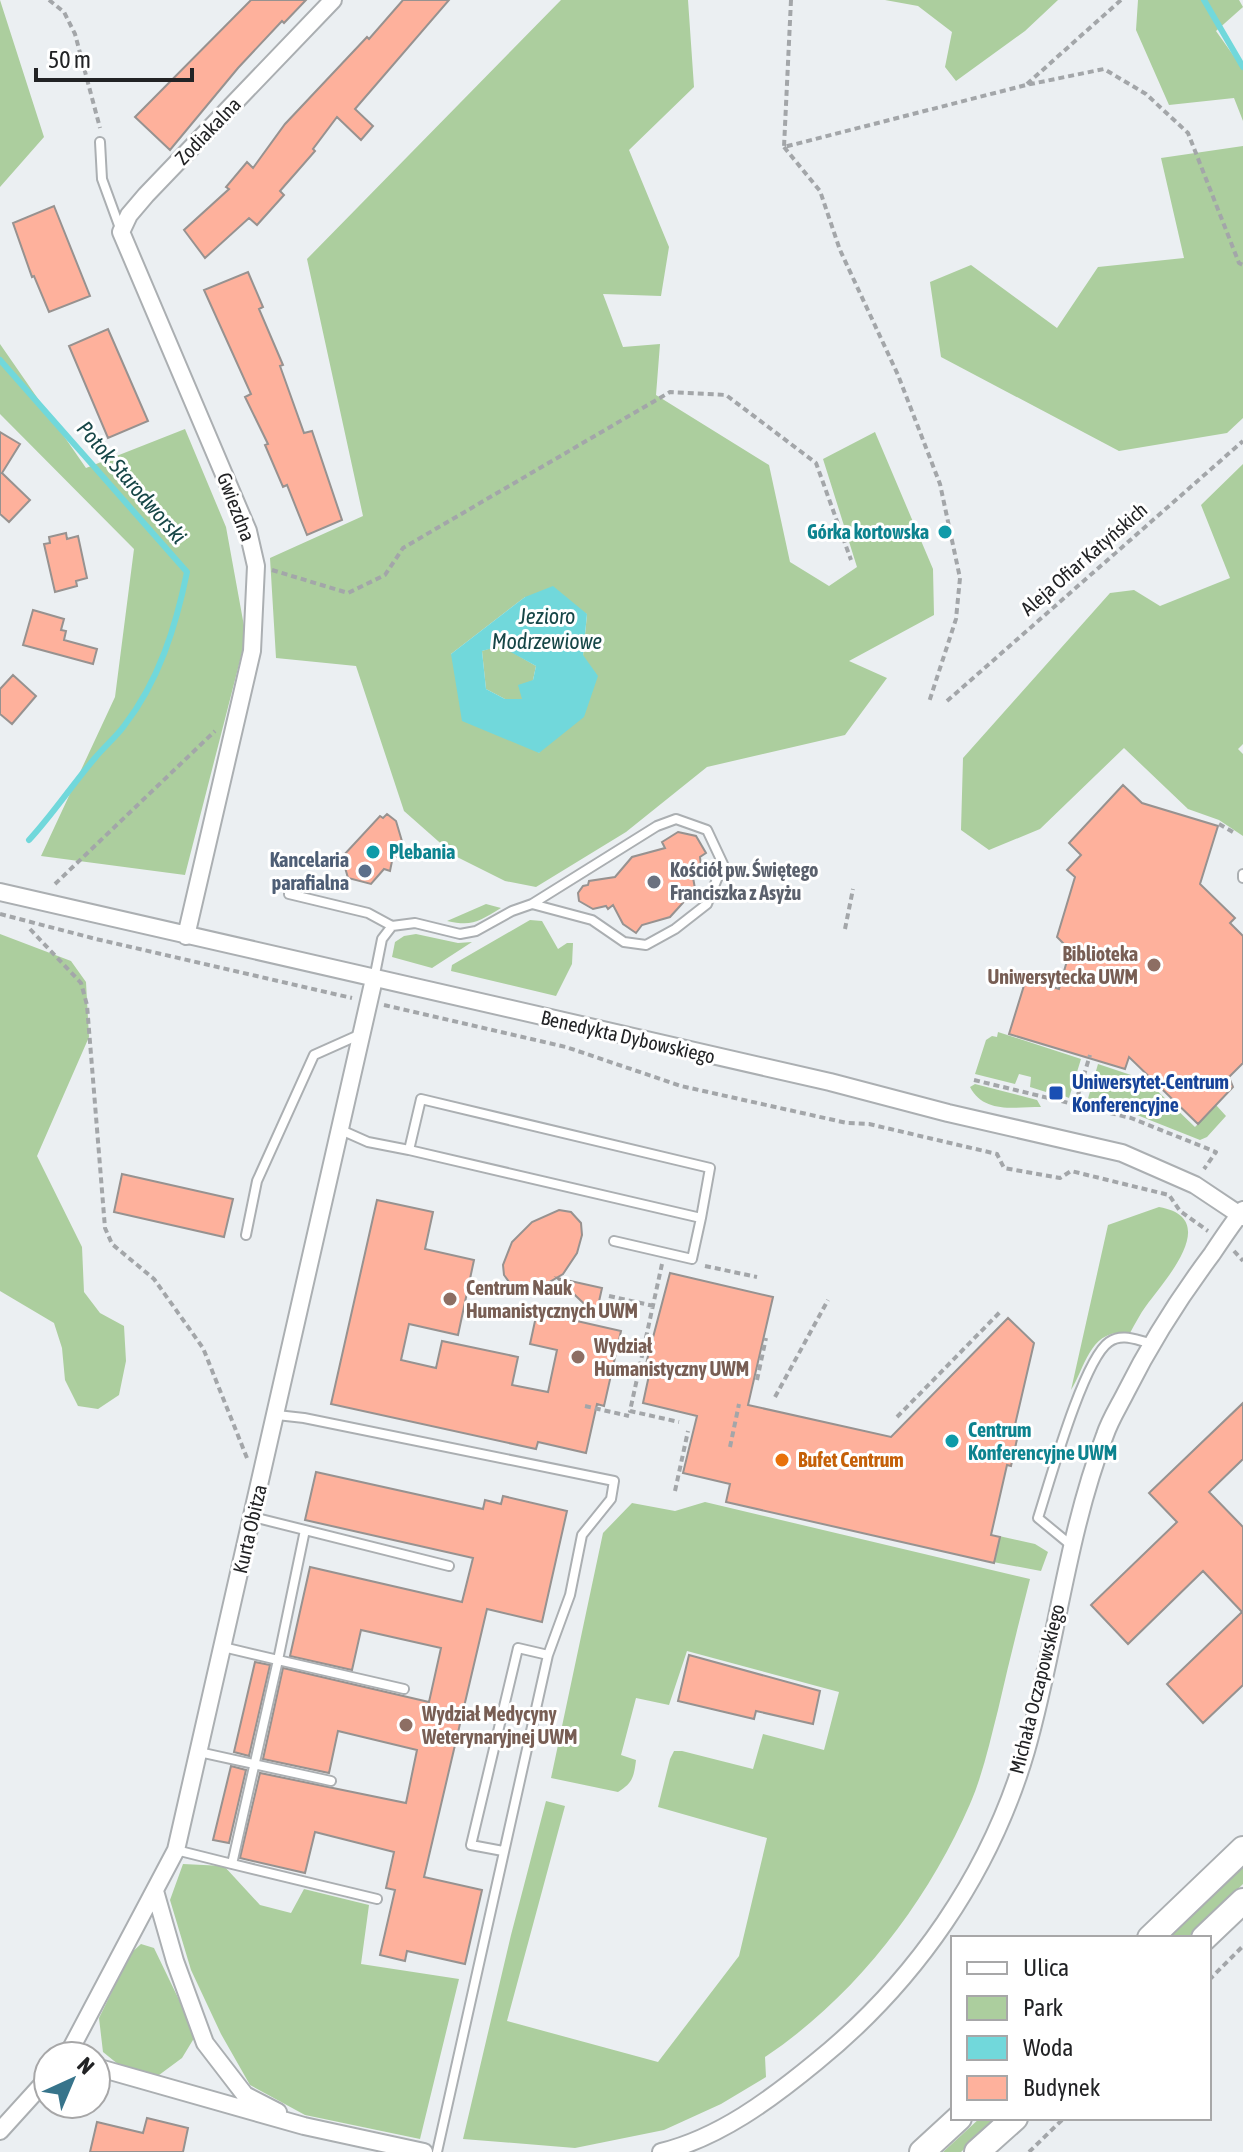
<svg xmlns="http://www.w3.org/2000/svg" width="1243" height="2152" viewBox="0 0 1243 2152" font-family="'Asap Condensed',sans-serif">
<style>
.green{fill:#acce9e;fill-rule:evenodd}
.water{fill:#71d8db;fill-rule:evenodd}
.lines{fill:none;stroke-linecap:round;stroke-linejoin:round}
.stream{stroke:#71d8db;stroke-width:6}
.building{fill:#feb19c;stroke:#979290;stroke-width:2}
.lane-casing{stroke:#abafb2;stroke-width:12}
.street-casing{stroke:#abafb2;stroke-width:20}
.secondary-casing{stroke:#abafb2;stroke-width:28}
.path{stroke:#a3a6a9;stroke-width:4;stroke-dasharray:6 4;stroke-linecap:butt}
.lane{stroke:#fff;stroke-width:8}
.street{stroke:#fff;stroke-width:16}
.secondary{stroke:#fff;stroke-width:24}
.culture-dot{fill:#0f9aa8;stroke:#fff;stroke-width:3}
.service-dot{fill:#5c6f8a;stroke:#fff;stroke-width:3}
.worship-dot{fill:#6b7280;stroke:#fff;stroke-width:3}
.education-dot{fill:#8d6e63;stroke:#fff;stroke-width:3}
.transit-dot{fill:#1a4fb4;stroke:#fff;stroke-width:3}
.food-dot{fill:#e8710a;stroke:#fff;stroke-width:3}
.labels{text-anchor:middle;stroke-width:6;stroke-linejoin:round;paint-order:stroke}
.street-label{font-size:20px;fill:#222325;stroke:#fff}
.culture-label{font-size:20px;font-weight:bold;fill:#0d838f;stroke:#fff;text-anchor:start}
.service-label{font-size:20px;font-weight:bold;fill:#4e5e75;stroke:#fff;text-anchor:end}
.worship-label{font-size:20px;font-weight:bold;fill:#5b616d;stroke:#fff;text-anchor:start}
.education-label{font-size:20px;font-weight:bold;fill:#785e54;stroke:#fff;text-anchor:start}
.transit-label{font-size:20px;font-weight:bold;fill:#164399;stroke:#fff;text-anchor:start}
.food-label{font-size:20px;font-weight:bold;fill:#c56008;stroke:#fff;text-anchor:start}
.water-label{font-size:22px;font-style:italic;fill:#164647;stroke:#fff}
</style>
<rect width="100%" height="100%" fill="#ebeff2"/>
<path class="green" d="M0,0L44,137L0,187Z
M561,0H688L694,87L629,150L669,247L661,296L603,294L623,347L660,344L656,395L769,465L790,562L829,586L857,567L823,459L875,432L933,569L934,615L849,661L887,678L845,735L707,767L626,832L536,887L505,881L455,856L404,811L356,666L276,658L270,558L363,516L307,259ZM525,597L587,614L583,656L539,753L451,654Z
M885,0H1058L1025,31L956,81L945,67L952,32L918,6Z
M1138,0H1239L1243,7L1216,31L1243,69V121L1234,98L1169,105L1136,30Z
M1243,146V418L1227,433L1119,451L941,357L930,282L971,265L1057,328L1098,267L1184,258L1161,158Z
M0,344L86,468L185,429L226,527L246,637L185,875L41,856L115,697L134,549L0,414Z
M1243,464V744L1238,749L1243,754V836L1219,820L1188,809L1124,748L1040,829L989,850L961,830L963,758L1110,593L1134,590L1160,606L1230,578L1201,505Z
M500,645L536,666L533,680L522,699H505L486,689L482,651Z
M486,904L501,908C479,921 473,927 447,921Z
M530,920L542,921L558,949L567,943H573L572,964L556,996L451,971L452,965Z
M0,934L71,961L86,982L89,1037L37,1156L82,1247L84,1292L100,1313L124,1326L126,1361L119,1395L98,1409L78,1406L65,1380L62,1348L54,1323L0,1291Z
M416,934L458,943L472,942L432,968L392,957L395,942L404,936Z
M998,1032L1081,1059L1069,1098L1064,1096L1065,1091L1048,1087L1046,1092L1030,1087L1031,1077L1019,1074L1015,1084L975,1074L986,1040L992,1036L997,1037Z
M1098,1064L1146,1080L1195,1127L1216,1105L1226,1116L1207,1137L1200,1140L1132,1113L1087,1102Z
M975,1084L1037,1100L1041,1107C1015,1107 984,1114 970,1087Z
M1159,1207C1223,1218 1164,1281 1146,1306C1140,1314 1135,1324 1130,1333C1090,1327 1086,1366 1071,1390L1108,1225Z
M705,1502L1030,1579C1019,1622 1008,1666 998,1710C990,1741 983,1774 970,1804C927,1903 855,1997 765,2057L766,2077L721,2104L664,2130L575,2148L463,2139L511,1935L546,1801L565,1806L507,2021L658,2062L739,1956L767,1838L658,1807L670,1759L674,1751H682L753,1769L763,1734L824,1750L839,1692L687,1651L669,1705L636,1698L621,1755L636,1760C634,1776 633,1783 618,1792L551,1778L603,1533L632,1503L675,1511Z
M999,1536L1035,1544L1048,1552L1041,1571L993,1562Z
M183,1864L224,1866L260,1905L291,1913L304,1889L369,1905L361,1964L459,1979L420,2139L305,2115L250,2085L221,2034L191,1970L170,1900Z
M1243,1867V1884L1187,1938H1169Z
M141,1944L154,1948L196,2035L182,2058L155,2078L124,2069L103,2052L99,2018L131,1953Z
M980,2118H998L961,2152H943Z"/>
<path class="water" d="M553,586L587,614L583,655L598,676L584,717L539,753L462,721L451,654L525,597ZM500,646L536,666L533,680L518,685L522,699H505L486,689L482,651Z"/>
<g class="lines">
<path class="stream" d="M1204,0L1243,67
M0,360L187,572C176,626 159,681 124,726C116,737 104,747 95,758C72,785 53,814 29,840"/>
</g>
<path class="building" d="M251,0H306L284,23L282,21L238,68L170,150L135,117Z
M403,0H449L355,109L373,126L361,140L337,117L313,149L315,151L280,191L284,195L257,225L249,218L205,258L184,230L229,189L226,187L247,162L253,168L285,124L367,37L369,39Z
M54,206L90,296L49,312L34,276L32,277L13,223Z
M248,272L263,307L259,309L283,365L280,366L304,433L312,431L342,520L307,535L287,485L283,487L265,445L268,444L245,397L251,394L204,290Z
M108,329L148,421L108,438L69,346Z
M0,432L20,444L2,473L30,500L9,522L0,514Z
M66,533L67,539L78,536L87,578L76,581L77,586L55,592L44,544L50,543L49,537Z
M33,610L64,619L61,630L66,631L64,640L97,649L93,664L23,645Z
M13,675L36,696L12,724L0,714V689Z
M1123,785L1142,803L1218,826L1200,884L1235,918L1230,923L1243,936V1063L1229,1077L1233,1087L1198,1124L1129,1057L1125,1069L1009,1034L1026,979L1059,989L1070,950L1057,937L1075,877L1067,870L1081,855L1069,843Z
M387,814L396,821L404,848L392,861L390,871L384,869L371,884L348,878L342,857L380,816L383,818Z
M678,832L696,836L706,853L700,857L701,867L692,872L696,894L690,895L670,917L642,925L636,933L623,924L613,905L608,909L606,906L593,909L579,901L578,893L583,886L588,885L589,881L615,877L632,857L665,848L662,842Z
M122,1174L233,1199L224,1237L114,1212Z
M377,1200L433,1212L425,1249L474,1260L458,1335L409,1324L401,1360L436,1368L442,1341L518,1357L512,1385L548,1392L557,1350L530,1344L537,1312L621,1331L604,1406L597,1404L586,1453L538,1442L536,1449L331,1404Z
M559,1210L571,1212L581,1223L582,1235L577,1253L563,1274L546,1284L532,1290L512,1286L504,1275L503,1265L512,1242L532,1222Z
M670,1273L773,1297L748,1405L891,1437L1008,1318L1034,1343L1015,1425L1020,1426L1011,1466L1007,1465L991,1535L1000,1537L994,1563L726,1502L730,1484L683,1473L697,1416L643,1403L651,1366L646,1364Z
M557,1278L602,1288L596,1315Z
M1243,1403V1459L1209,1492L1243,1527V1685L1203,1723L1167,1684L1242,1612L1203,1571L1128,1644L1091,1605L1177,1522L1149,1493Z
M316,1472L483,1509L485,1500L501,1504L503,1496L567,1511L542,1622L487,1609L424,1877L482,1890L465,1964L407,1951L405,1961L380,1955L395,1890L386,1888L394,1852L315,1832L305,1873L240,1858L260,1773L406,1803L417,1750L338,1731L329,1773L263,1759L283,1668L429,1702L441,1648L361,1630L352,1670L290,1656L310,1567L462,1602L473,1558L305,1520Z
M689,1655L820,1691L813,1724L756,1711L754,1719L678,1701Z
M255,1662L270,1665L249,1756L234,1752Z
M231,1766L246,1770L229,1843L213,1840Z
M147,2118L188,2128L183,2152H90L97,2122L143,2133Z"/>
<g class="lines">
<g class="lane-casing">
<path id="lane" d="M100,142L102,179L121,231
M1243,874V878
M289,894L368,913L392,926
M374,979L382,939L392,926L415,923L460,934L476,931L512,911L532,904L657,826L676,819L707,830L723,864L707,904L675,929L646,945L624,942L592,920L532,904
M341,1130L368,1142L409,1150L701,1218L710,1168L421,1099L409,1150
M246,1235L257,1181L314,1055L361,1034
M614,1241L692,1259L701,1218
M277,1415L304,1418L614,1481L611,1499L582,1535L570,1595L548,1655L437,2152
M253,1517L449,1566
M1072,1546L1038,1518C1049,1484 1083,1360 1109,1342C1122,1333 1136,1340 1150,1343
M223,1647L278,1660L305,1530
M199,1752L331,1781
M176,1850L232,1864L278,1660L404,1689
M503,1851L471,1845L518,1648L548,1655
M232,1864L377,1899"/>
</g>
<g class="street-casing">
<path id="street" d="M0,892L830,1082L948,1113L1122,1153L1195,1185L1243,1217
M186,936L252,651L256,566L248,531L121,232L129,215L146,195L333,0
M155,1891L175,1961L205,2043L245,2095L278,2112
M67,2056L176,1850L374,979
M96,2067L304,2126L424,2152
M0,2131L48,2078
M661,2152C719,2138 771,2099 816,2062C915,1982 990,1874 1026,1751C1056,1647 1066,1537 1105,1435C1110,1420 1119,1406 1126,1392C1151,1342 1179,1298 1212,1254C1222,1239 1232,1224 1243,1210"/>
</g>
<g class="secondary-casing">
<path id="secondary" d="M1150,1938L1243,1849
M1204,1938L1243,1901
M922,2152L959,2118
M977,2152L1015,2118"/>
</g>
<path class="path" d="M49,0L64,12L75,34L100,128
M791,0L784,147L1026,85L1104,69L1146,94L1188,133L1239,263L1243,265
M1027,84L1121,0
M784,147L820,191L840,250L898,375L940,484L960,578L956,619L929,702
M272,570L348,593L385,575L403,548L670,392L726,395L816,463L851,560
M947,701L1243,441
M1219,824L1233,832
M55,884L215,731
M0,914L96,939L352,998
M30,929L81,983L87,1005L105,1228L112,1244L154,1279L203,1348L247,1458
M845,929L853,889
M384,1005L566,1047L681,1086L847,1123L869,1124L997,1154L1004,1168L1060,1178L1071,1171L1169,1195L1180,1211L1208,1231
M974,1080L1131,1118L1216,1152L1204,1169
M1075,1105L1090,1055
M1234,1251L1243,1261
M662,1264L630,1411L679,1422
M705,1266L757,1277
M609,1296L654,1306
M757,1380L766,1338
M775,1397L828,1300
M585,1406L629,1416
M897,1417L1000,1312
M730,1447L739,1404
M675,1491L688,1431
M1209,1980L1243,1946
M1029,2152L1064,2118"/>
<use href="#lane" class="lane"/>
<use href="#street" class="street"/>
<use href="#secondary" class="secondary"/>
</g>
<g class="culture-dot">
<circle cx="945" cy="532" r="8"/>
<circle cx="373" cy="852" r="8"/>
<circle cx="952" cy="1441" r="8"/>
</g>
<circle class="service-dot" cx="365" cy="871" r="8"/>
<circle class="worship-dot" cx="654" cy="882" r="8"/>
<g class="education-dot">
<circle cx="1154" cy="965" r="8"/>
<circle cx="450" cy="1299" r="8"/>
<circle cx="578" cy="1357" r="8"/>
<circle cx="406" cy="1725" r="8"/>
</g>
<rect class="transit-dot" x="1048" y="1085" width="16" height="16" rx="4"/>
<circle class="food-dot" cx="782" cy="1460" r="8"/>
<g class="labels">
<g class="street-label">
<text transform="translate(208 131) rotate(-46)" y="7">Zodiakalna</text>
<text transform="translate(236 507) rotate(69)" y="7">Gwiezdna</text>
<text transform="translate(1084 559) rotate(-41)" y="7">Aleja Ofiar Katyńskich</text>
<text transform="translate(628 1037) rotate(13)" y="7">Benedykta Dybowskiego</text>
<text transform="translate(250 1529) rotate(-77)" y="7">Kurta Obitza</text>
<text transform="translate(1037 1689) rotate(-76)" y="7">Michała Oczapowskiego</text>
</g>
<g class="culture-label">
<text x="929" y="539" text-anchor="end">Górka kortowska</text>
<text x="389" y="859">Plebania</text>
<text x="968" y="1437">Centrum<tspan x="968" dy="23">Konferencyjne UWM</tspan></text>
</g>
<g class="service-label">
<text x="349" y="867">Kancelaria<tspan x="349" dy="23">parafialna</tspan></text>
</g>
<g class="worship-label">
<text x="670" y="877">Kościół pw. Świętego<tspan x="670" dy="23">Franciszka z Asyżu</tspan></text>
</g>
<g class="education-label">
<text x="1138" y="961" text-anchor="end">Biblioteka<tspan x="1138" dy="23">Uniwersytecka UWM</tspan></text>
<text x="466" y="1295">Centrum Nauk<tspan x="466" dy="23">Humanistycznych UWM</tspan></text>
<text x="594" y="1353">Wydział<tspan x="594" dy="23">Humanistyczny UWM</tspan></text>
<text x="422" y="1721">Wydział Medycyny<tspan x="422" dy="23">Weterynaryjnej UWM</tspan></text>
</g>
<g class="transit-label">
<text x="1072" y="1089">Uniwersytet-Centrum<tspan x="1072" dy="23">Konferencyjne</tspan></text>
</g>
<g class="food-label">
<text x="798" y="1467">Bufet Centrum</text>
</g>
<g class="water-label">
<text transform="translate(132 482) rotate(49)" y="8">Potok Starodworski</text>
<text x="547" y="624">Jezioro<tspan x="547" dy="25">Modrzewiowe</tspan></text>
</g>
</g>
<rect x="951" y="1936" width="260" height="184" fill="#ffffff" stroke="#a7a7a8" stroke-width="2"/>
<rect x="967" y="1962" width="40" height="12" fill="#ffffff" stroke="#a7a7a8" stroke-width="2"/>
<text x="1023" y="1976" font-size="24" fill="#222325">Ulica</text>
<rect x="967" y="1996" width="40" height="24" fill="#acce9e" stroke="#a7a7a8" stroke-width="2"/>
<text x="1023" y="2016" font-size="24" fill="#222325">Park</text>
<rect x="967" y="2036" width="40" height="24" fill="#71d8db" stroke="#a7a7a8" stroke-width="2"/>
<text x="1023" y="2056" font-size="24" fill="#222325">Woda</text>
<rect x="967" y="2076" width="40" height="24" fill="#feb19c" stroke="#a7a7a8" stroke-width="2"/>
<text x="1023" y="2096" font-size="24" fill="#222325">Budynek</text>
<g transform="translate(72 2080) rotate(44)"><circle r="38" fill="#ffffff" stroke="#a7a7a8" stroke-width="2"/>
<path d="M0-6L14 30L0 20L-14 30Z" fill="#37748b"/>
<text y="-12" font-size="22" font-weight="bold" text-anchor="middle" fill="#222325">N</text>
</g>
<path d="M36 68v12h156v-12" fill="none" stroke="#222325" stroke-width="4"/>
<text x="48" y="68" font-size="24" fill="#222325" stroke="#ffffff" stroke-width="6" paint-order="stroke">50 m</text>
</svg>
